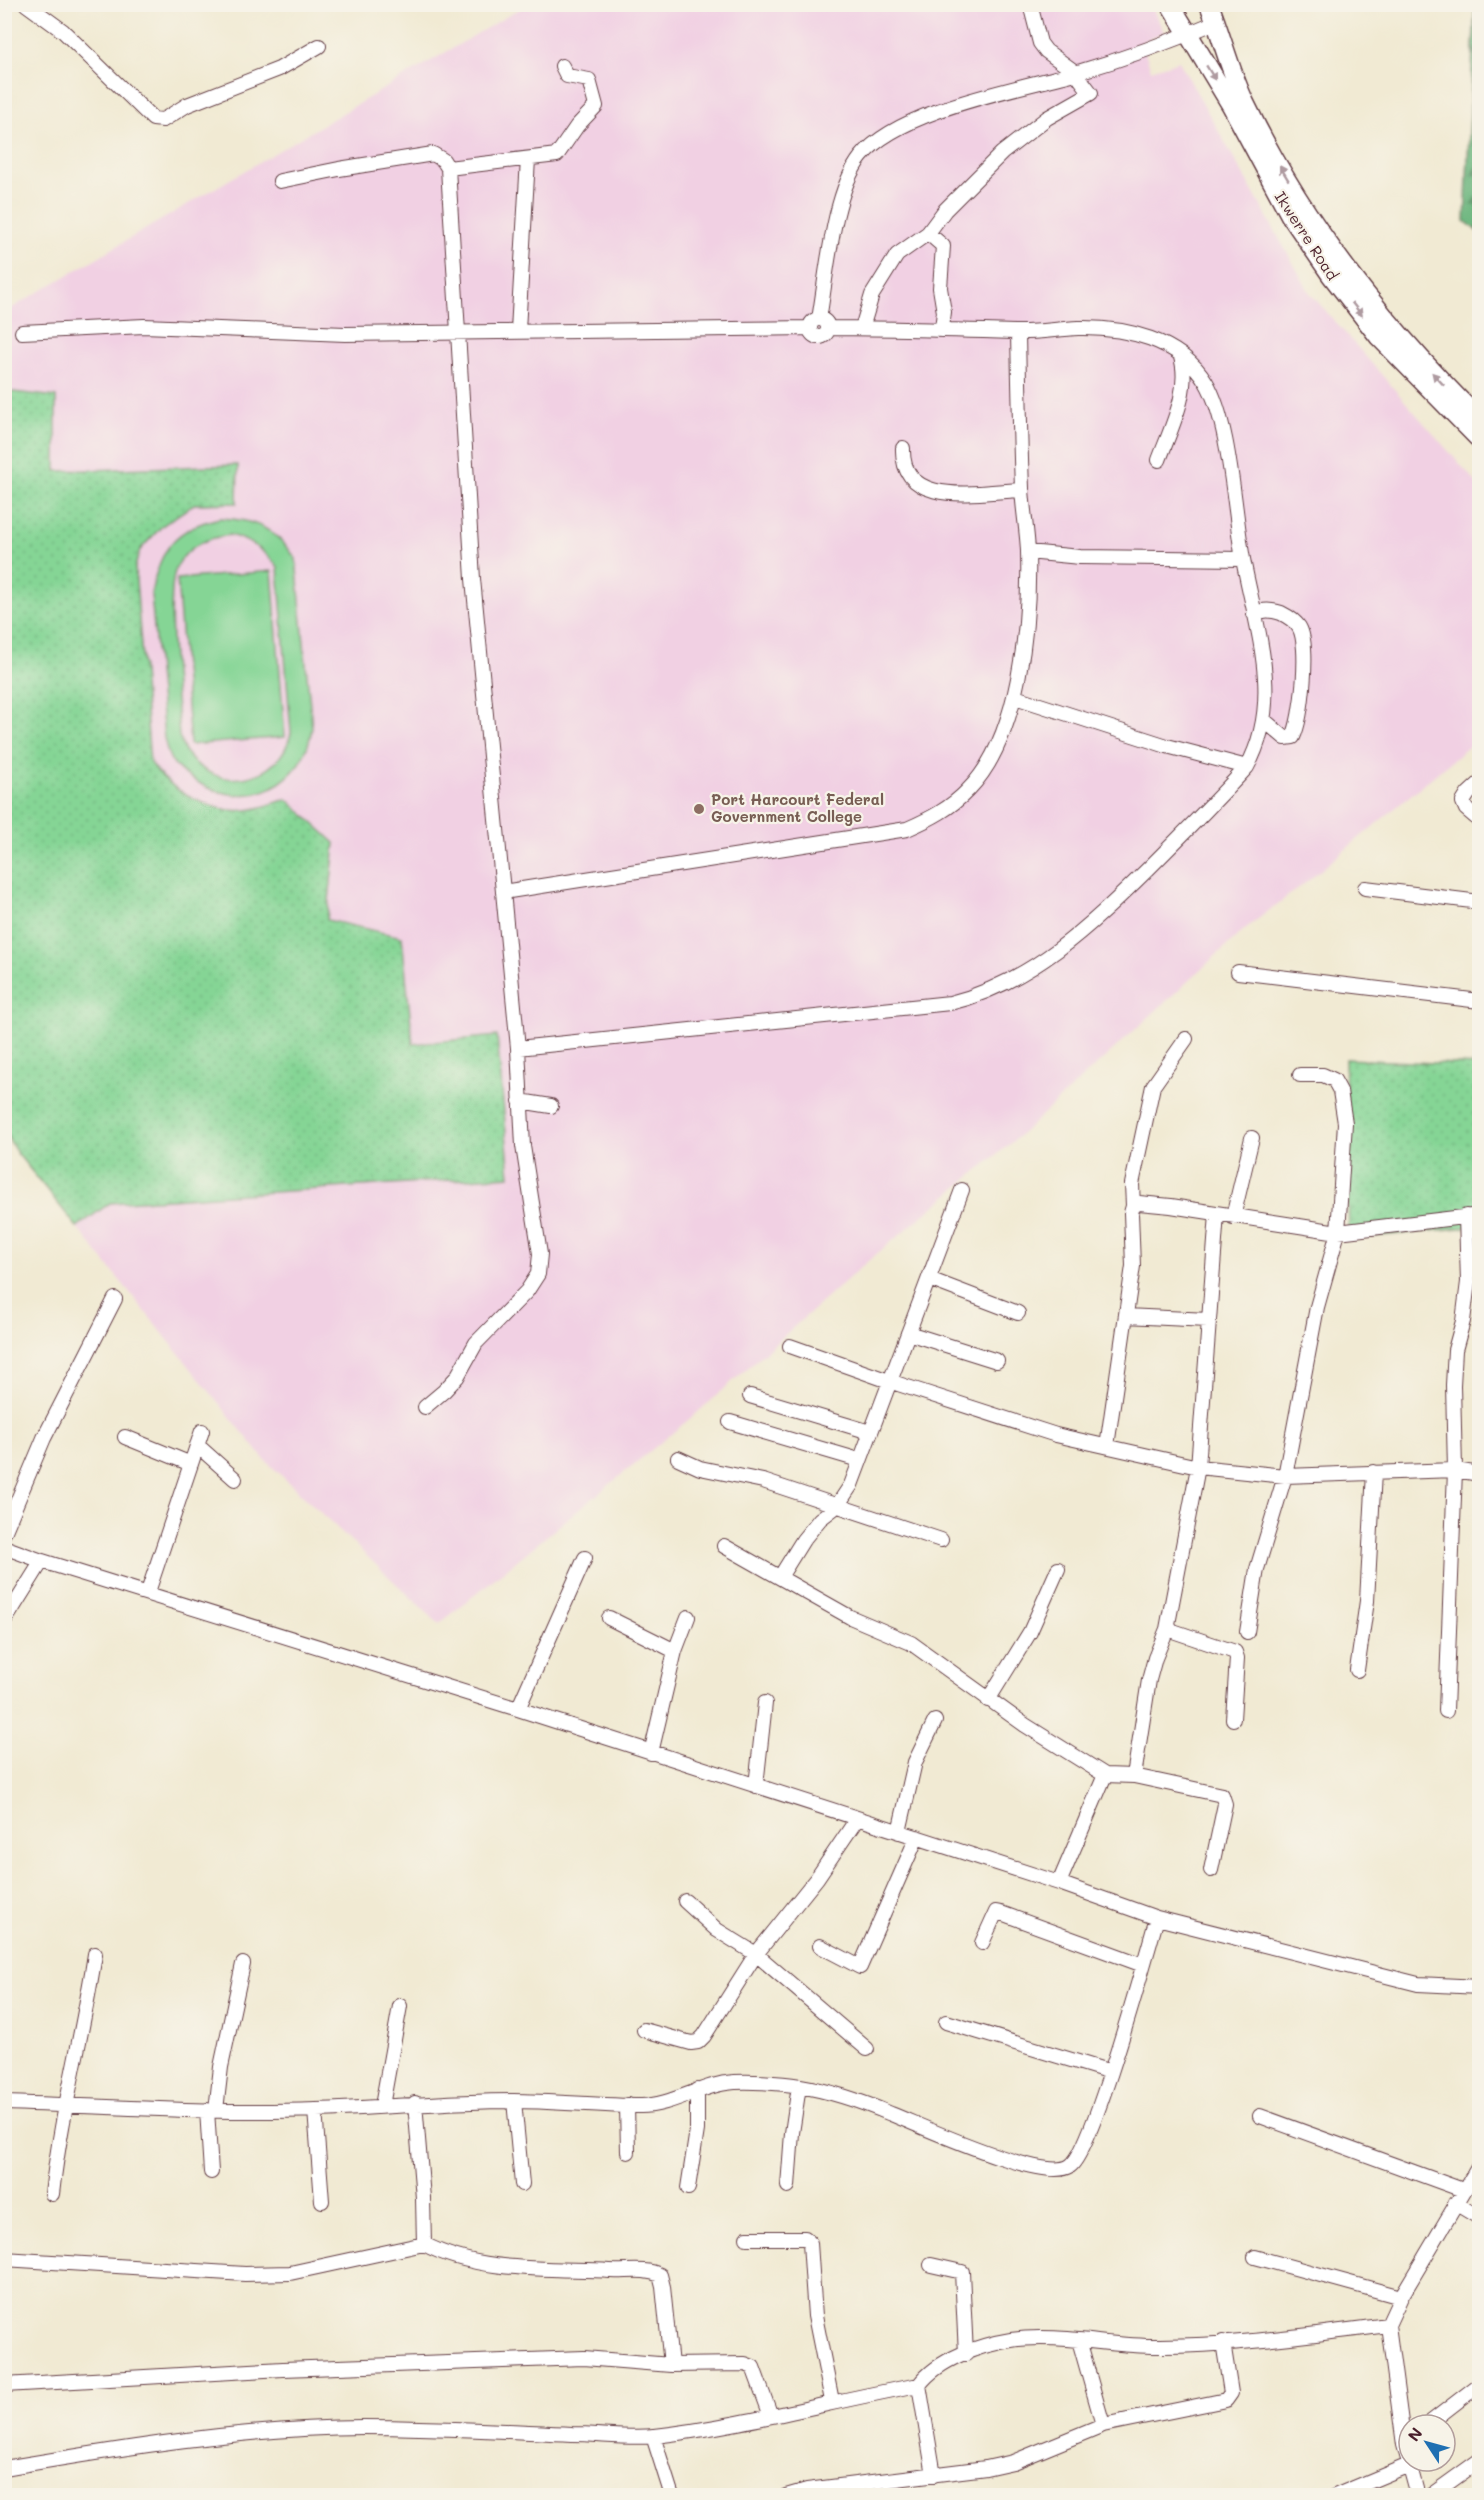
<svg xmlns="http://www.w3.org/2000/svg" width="1484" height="2500" viewBox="0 0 1484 2500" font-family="Mali,sans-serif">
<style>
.built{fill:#f1d0e3}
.grass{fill:url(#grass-dots);stroke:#687a60;stroke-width:1.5}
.forest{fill:url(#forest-firs);stroke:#5b6a54;stroke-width:1.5}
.garden{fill:#85d595;stroke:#687a60;stroke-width:1.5;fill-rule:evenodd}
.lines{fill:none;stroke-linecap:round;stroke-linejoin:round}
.minor-casing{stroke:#633d44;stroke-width:16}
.major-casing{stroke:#633d44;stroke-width:21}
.minor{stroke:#fff;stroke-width:14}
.major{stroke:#fff;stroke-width:18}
.oneway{fill:#ae9aa0}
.education-dot{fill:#8d6e63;stroke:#f7f3e8;stroke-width:2}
.labels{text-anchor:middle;stroke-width:4.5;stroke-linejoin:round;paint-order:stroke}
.street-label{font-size:15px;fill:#4a1f2b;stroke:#f7f3e8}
.education-label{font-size:15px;font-weight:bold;fill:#785e54;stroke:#f7f3e8;text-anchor:start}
</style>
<defs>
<pattern id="grass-dots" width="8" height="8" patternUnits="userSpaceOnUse" patternTransform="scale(1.5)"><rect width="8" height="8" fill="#85d595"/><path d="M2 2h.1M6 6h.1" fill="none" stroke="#74b681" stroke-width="1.8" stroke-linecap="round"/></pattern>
<pattern id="forest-firs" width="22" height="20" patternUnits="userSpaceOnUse" patternTransform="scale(1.5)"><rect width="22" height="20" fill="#6cb67e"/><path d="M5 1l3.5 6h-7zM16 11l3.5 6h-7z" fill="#5b9367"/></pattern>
</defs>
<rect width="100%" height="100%" fill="#f7f3e8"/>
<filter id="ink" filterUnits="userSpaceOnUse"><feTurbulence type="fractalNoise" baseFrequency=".0167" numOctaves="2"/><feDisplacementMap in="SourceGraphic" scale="12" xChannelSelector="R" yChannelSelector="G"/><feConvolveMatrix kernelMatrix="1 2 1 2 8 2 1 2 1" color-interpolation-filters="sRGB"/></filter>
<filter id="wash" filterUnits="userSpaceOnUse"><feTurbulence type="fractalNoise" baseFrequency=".008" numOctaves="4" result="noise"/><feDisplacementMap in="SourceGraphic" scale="24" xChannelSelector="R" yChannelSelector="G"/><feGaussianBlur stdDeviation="1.35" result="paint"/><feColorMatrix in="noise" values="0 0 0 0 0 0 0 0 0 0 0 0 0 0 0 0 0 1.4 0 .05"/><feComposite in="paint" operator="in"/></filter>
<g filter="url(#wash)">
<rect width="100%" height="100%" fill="#f1ead3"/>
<path class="built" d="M526,5H1151L1164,32L1142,42L1151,70L1179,61L1310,293L1479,486V738L1309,880L1245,929L1018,1137L868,1261L698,1412L439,1624L265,1460L17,1153L5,1132V312Z"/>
<path class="grass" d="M5,391L56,397V471L238,465L237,503L194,504L162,526L140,550L135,567L150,762C169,790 212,814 246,810C260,809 274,803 287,799L335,843L327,920L402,937L413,1044L497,1036L510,1176L110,1203L77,1227L17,1153L4,1132Z
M1345,1059L1479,1065V1226L1349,1239Z"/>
<path class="forest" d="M1475,5H1480L1479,233L1465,221Z"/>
<path class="garden" d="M220,518C255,519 276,529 296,559L312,727C305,785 249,812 199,783C190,778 177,770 171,760C167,754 166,744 164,738L151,594C160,549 174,528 220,518ZM230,535C251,541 264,550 278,567L291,733C280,783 217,795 186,753C183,749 181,741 179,736C177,703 164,590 177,566C189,544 208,538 230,535Z
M272,571L285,737L190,745L177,579Z"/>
</g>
<g filter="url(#ink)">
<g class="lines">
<g class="minor-casing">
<path id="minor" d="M26,4L63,31L153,119L163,120L187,105L279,69L319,46
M448,168L557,155L577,126L596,106L589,80L567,76L562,66
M280,181L339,169L433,154L443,160L448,168L473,579L518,1048L523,1146L540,1254L538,1274L527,1291L476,1343L457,1377L444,1391L425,1407
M928,233L943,246L940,288L944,312L942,328
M819,319C827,274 833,192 861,157C898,110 1017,89 1075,73C1123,59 1170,42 1216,22
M810 328a9 9 0 1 1 18 0a9 9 0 1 1-18 0Z
M862,328L872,295L897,255L928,233L945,210L1002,153L1047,118L1091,93L1075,72L1046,51L1040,43L1030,4
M518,330L528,159
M22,332L144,326L345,334L810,328
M903,448C901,510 981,491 1022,490
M1159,460C1171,428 1192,388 1180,354
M1028,552L1080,557L1243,559
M1254,614C1264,609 1271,610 1281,613C1287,616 1295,621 1299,627C1310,645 1302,718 1293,737L1285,738L1264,720
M1015,697L1167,746L1247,767
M1480,783L1468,794L1463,802L1466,809L1480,821
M1365,888L1480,902
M503,892L907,829C930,819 951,808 968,790C1020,738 1030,622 1028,551C1027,530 1023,509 1022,488C1020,436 1019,384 1018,333
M1238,972L1480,1001
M518,1048L950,1003C1031,983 1090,926 1148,869C1182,835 1215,802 1247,767C1284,700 1256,629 1243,559C1234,511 1230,422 1206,382C1180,339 1125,327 1078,328C1057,329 1035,333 1014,332C952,330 890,328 828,328
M520,1101L551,1106
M1133,1206L1132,1184L1153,1086L1186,1039
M1233,1217L1252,1138
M929,1279L1018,1313
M1126,1316L1208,1320
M908,1333L997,1361
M790,1346L889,1381L1056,1435L1198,1467L1285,1476L1455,1470L1480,1474
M750,1396L870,1432
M730,1422L859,1460
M125,1437L191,1464
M197,1445L235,1479
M1107,1446L1133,1266L1131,1213L1133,1206L1139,1203L1171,1206L1338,1232L1480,1215
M678,1458L700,1468L763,1481L941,1540
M4,1533L44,1438L115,1299
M724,1546L850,1617L911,1643L1025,1725L1105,1775L1134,1776L1222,1795L1225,1804L1211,1870
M4,1547L42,1561L518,1709L1059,1883L1157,1918L1418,1984L1480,1987
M780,1577L803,1540L820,1519L837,1506L851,1485L962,1190
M148,1592L202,1431
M609,1618L675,1651
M4,1622L42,1561
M1167,1629L1235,1652L1237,1658L1233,1719
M1247,1632L1257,1569L1285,1476L1317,1307L1338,1232L1345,1123L1340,1091L1334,1080L1323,1075H1300
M1357,1670L1367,1601L1374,1472
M988,1700L1030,1632L1058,1569
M518,1709L585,1558
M1446,1711L1455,1470L1453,1385L1455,1350L1463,1321L1468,1282L1466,1216
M651,1753L675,1651L688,1617
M1134,1776L1149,1680L1155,1658L1167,1629L1198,1467L1217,1214
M756,1786L765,1703
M899,1832L915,1762L935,1721
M1059,1883L1105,1775
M685,1901L717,1930L756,1954L867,2049
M982,1943L996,1912L1001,1913L1143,1965
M820,1946L860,1967L917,1837
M946,2022L1111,2072
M644,2030L691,2043L698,2042L704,2036L756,1954L817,1878L857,1819
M514,2101L522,2184
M4,2103C108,2106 212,2114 316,2110C382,2108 447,2101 512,2101C555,2101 598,2106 641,2106C669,2106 698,2087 726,2083C744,2080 782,2083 800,2086C830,2091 863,2102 891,2114C922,2126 1044,2183 1070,2166C1093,2151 1146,1955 1157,1918
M415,2103L423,2198L424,2244
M627,2105L628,2152
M382,2106L400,2006
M207,2110L211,2172
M216,2110L221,2067L243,1964
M315,2110L322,2201
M1260,2116L1463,2190
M788,2186L792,2133L799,2086
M688,2188L697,2130V2090
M52,2194C61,2113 83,2035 95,1954
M1455,2203L1480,2218
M747,2238H805L810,2243L815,2316L832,2401
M1255,2257L1401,2297
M4,2259L245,2274L290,2273L424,2244C478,2273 551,2268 610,2271C627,2272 645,2268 660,2275L663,2287L671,2365
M931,2265L962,2272L966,2354
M1079,2340L1103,2425
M4,2385L283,2369L584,2358L671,2365L745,2364L753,2367L771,2416
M919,2385L934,2475
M1427,2425L1480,2384
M653,2436L672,2496
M4,2468C122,2448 244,2428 363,2427C433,2427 502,2431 572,2434C599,2434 628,2439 655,2436C744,2426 831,2401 919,2385C938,2359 980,2345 1011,2340C1059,2333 1113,2347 1161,2346C1236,2346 1313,2334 1388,2325
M786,2496L807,2490L986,2468L1013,2462L1103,2425L1226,2400L1231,2393L1223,2342
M1335,2496L1409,2465
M1418,2496L1404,2445L1388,2325L1401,2297L1480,2164
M1430,2496L1480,2460"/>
</g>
<g class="major-casing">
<path id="major" d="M1170,4L1231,105L1290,215L1331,275L1379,337L1480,440
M1209,4C1222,37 1230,71 1245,103C1302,222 1386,328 1480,420"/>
</g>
<use href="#minor" class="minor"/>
<use href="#major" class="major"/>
</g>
<defs><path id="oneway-solid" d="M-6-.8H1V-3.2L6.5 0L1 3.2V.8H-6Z" transform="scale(1.5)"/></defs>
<g class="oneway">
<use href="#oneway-solid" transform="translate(1211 73) rotate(58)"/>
<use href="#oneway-solid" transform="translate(1284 173) rotate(-121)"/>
<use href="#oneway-solid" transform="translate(1357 309) rotate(52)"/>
<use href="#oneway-solid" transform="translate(1438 379) rotate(-133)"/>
</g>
</g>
<circle class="education-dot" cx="699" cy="809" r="6"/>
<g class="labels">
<g class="street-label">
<text transform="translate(1306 236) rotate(57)" y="5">Ikwerre Road</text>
</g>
<g class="education-label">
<text x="711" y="805">Port Harcourt Federal<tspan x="711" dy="17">Government College</tspan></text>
</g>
</g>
<rect width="1484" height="2500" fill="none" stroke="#f7f3e8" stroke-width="24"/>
<g transform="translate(1427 2443) rotate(306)"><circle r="28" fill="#f7f3e8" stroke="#b29e9c" stroke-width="1.5"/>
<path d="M0-4.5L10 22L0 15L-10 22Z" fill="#1f6fb2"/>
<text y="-9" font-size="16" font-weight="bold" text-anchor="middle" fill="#4a1f2b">N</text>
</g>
</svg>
